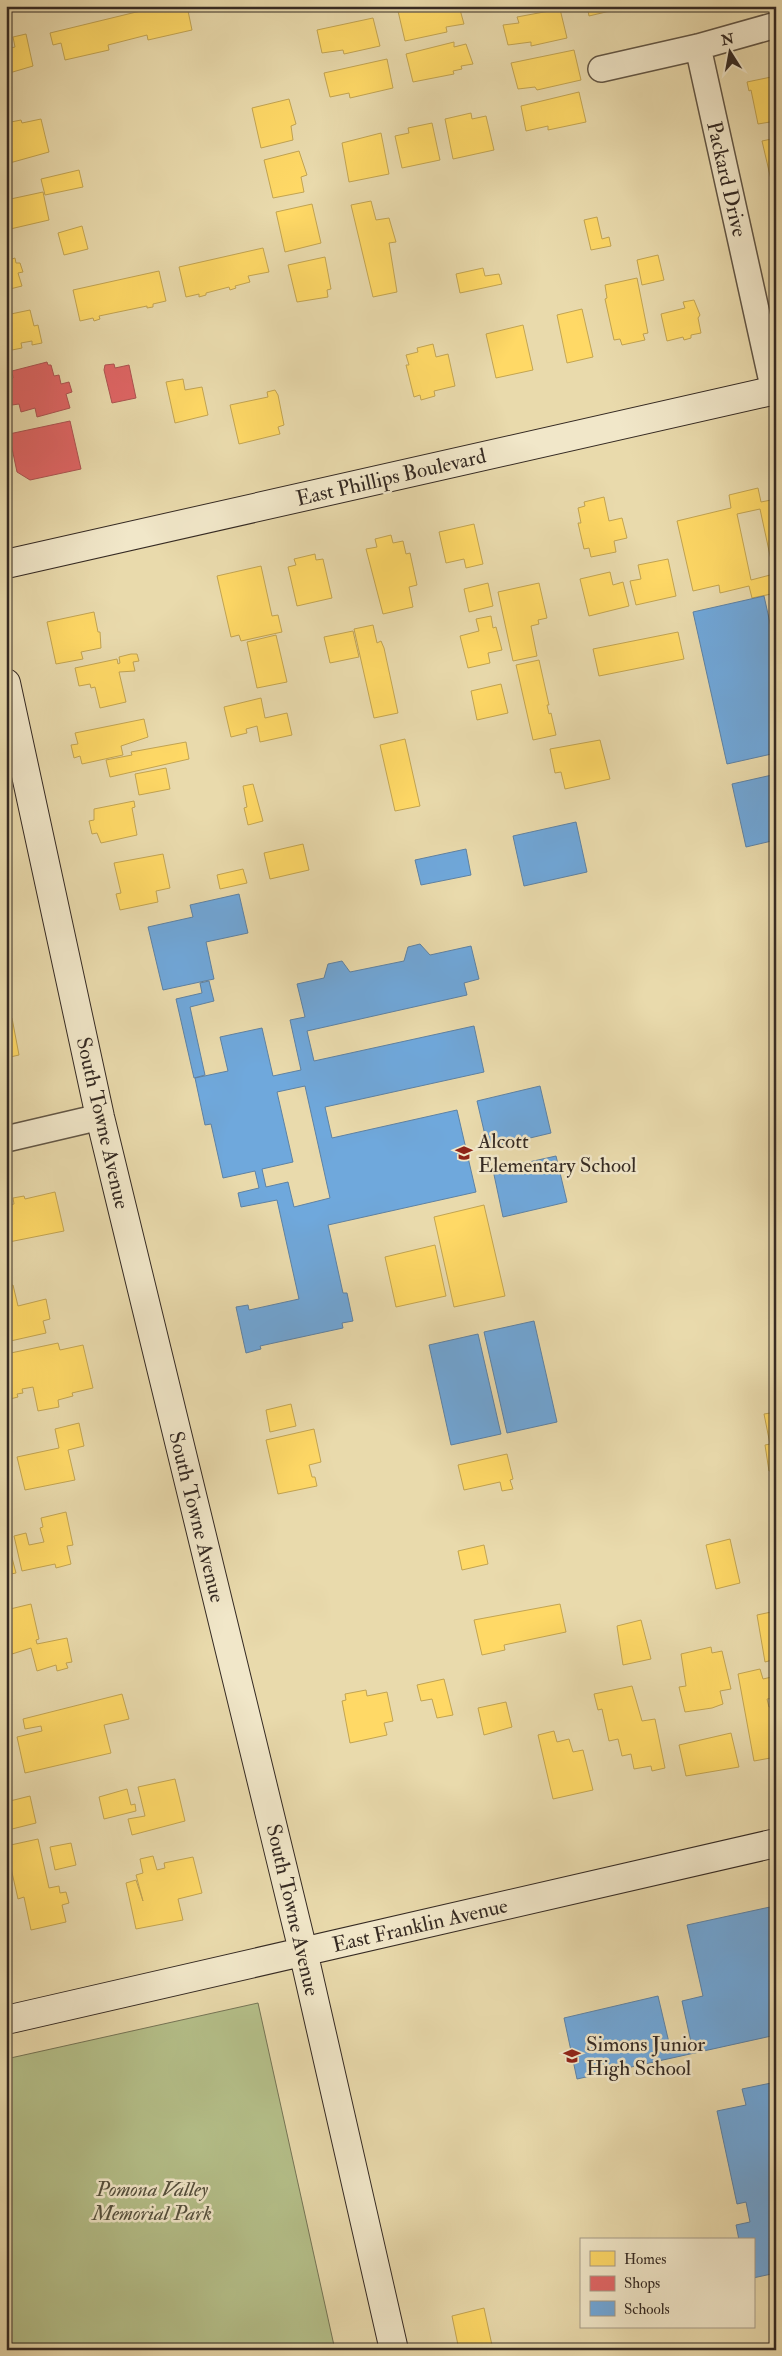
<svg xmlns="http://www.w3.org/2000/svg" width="782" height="2356" viewBox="0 0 782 2356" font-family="'IM FELL Double Pica',serif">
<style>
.green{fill:#b5c08a;stroke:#757556}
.homes{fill:#ffd966;stroke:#c2a452;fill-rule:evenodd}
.shops{fill:#e06666;stroke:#ad5452}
.schools{fill:#6fa8dc;stroke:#5e82a4;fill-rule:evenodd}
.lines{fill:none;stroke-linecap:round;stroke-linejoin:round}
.street-casing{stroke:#625645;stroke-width:28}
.secondary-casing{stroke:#352a23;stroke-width:30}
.street{stroke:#f1e7c9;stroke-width:25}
.secondary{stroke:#f1e7c9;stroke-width:28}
.labels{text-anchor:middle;stroke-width:5;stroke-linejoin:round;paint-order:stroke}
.street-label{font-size:21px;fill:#352a23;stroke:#f1e7c9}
.poi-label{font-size:21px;fill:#352a23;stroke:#f1e7c9;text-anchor:start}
.park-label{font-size:21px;font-style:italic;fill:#55503d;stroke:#f1e7c9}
</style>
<rect width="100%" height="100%" fill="#e9daac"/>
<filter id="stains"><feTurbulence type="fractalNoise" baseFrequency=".004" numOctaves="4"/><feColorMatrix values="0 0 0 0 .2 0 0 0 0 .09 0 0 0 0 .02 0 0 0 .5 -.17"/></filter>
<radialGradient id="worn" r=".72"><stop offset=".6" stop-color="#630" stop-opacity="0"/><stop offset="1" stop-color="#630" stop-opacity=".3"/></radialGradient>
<path class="green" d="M258,2003L335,2350H6V2059Z"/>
<path class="homes" d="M161,6H187L192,30L148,40L147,35L108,45L109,50L65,60L61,43L53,45L50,33Z
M420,6H459L464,24L446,27L447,32L405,41L398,11Z
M587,6H631L589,16Z
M560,9L567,38L531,46V42L508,45L503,25L519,23L517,17Z
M373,18L380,46L344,54L343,50L322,53L317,30Z
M26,34L33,66L6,74V49L15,47L13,37Z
M454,42V47L466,44L473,64L461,66L462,69L453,71L454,74L413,82L406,54Z
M574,50L581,80L537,90L535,87L518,89L511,63Z
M387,59L393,88L350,98L349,93L330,97L324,73Z
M776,76V121L758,124L751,90L749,91L747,82Z
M579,92L586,122L548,130V126L526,131L521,106Z
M289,99L296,124L291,126L293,140L261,148L252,108Z
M6,108L11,122L21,120L22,123L41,119L49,152L6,164Z
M471,113L472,119L486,116L494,150L453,159L445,119Z
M432,123L440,160L402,168L395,136L409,133L408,128Z
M381,133L389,174L349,182L342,143Z
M776,138V183L772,184L762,141Z
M299,151L307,175L301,177L304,192L273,198L264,160Z
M79,170L83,187L45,195L41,179Z
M43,192L49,220L6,230V200Z
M371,201L376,220L389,218L396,242L389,243L397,292L373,297L351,205Z
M312,204L321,243L285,252L276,212Z
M597,217L602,239L609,237L611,246L591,250L584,220Z
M82,226L88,249L64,255L58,233Z
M263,248L269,272L248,276L250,282L235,286L236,288L230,290L229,287L206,293V295L199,297V294L186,297L179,267Z
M658,255L664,280L642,285L637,260Z
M325,257L331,289L327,290L328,297L297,302L288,265Z
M15,258L16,263H20L23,272L18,273L22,286L6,290V261Z
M483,268L485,276L499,274L502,284L460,293L456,274Z
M159,271L166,301L153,304V307L147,308V306L99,316L100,319L94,321L93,318L80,321L73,290Z
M637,278L648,333L643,334L645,340L622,345L620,339L614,340L605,299L607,298L605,285Z
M694,300L700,315L698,318L701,333L691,335V338L684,340L683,337L667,341L661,314L685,308L683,302Z
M582,309L593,357L567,363L557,315Z
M30,310L34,326L38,325L42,343L32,345V341L21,343L22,348L7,351L6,315Z
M523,325L533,370L496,378L486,334Z
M433,344L436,357L448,354L455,386L434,391L435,396L421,400L420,395L414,397L406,365H409L406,355L418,352L417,348Z
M183,379L185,390L202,387L208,415L175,423L166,382Z
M275,390L278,395L284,425L278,427L280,434L239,444L230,405L268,397L267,392Z
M758,488L761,502L776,499V593L752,598L749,586L720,593L719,585L693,591L677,521L731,508L729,495ZM760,509L774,574L751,580L737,514Z
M604,497L609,521L622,518L627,538L614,541L616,552L591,557L589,548L584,549L578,523H581L578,508L585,506L584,502Z
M474,524L483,564L466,568L464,559L446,563L439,532Z
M391,535L393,543L403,541L406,554L410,553L417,585L409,587L413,607L383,614L366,549L377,547L375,539Z
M315,554L316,560L323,559L332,598L297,606L288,567L296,565L294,559Z
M668,559L676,596L636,605L630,581L641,579L638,565Z
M261,566L272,616L278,615L282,632L241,641L239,635L231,637L217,576Z
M610,572L613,585L623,582L629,606L589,616L580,579Z
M488,583L493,606L469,612L464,589Z
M539,583L547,618L538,620L539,624L531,626L537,656L513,661L498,592Z
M94,612L98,632H100L101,648L81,652L83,659L56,664L47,622Z
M491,616L493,628L496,627L502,650L488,653L490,663L468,668L460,636L479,631L476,619Z
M373,625L377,643L381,641L384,648L398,713L374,718L354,629Z
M353,631L359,657L330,663L324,637Z
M678,632L684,659L599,676L593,649Z
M276,635L287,682L257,688L247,642Z
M131,654H137L139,661L133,662L135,671L119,672L126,702L100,708L95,687L91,688L90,684L79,686L75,668L117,659L118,664L120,663L119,657Z
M539,660L549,705H547L549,714L551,713L556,735L533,740L516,665Z
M501,684L508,713L477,720L471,691Z
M261,698L265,718L287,713L292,735L260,742L257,726L246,729L247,733L231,737L224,707Z
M144,719L148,737L121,746L123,755L82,764L80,756L74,758L71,745L78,744L75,733Z
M405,739L420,806L395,811L380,745Z
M600,740L610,779L565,789L561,772L555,773L550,749Z
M186,742L189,759L110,777L106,760L132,755L131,752Z
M166,768L170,789L139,795L135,774Z
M253,784L263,821L248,825L244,808L247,807L243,786Z
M134,801L135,807L132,808L137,835L101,843L97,833L92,834L89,821L94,820V809Z
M303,844L309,870L270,879L264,853Z
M163,854L170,888L156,891L158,902L120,910L116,894L121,893L114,863Z
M243,869L247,883L220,889L217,875Z
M12,1018L19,1055L6,1058V1019Z
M55,1192L64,1231L9,1242L6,1228V1206L14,1204L13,1198L24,1196L25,1199Z
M484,1205L505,1296L454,1307L434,1217Z
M435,1245L446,1296L396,1307L385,1257Z
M13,1285L18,1306L46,1299L50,1319L43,1321L46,1333L6,1342V1286Z
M58,1343L60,1350L83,1345L93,1388L72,1393L73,1396L58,1400L59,1407L38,1411L33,1387L22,1389L23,1393L17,1394L18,1397L6,1400V1354Z
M291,1404L296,1426L270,1432L266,1410Z
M776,1412V1470L769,1471L765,1445L770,1444L764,1414Z
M79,1423L84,1446L68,1450L75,1480L25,1490L17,1457L59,1448L55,1429Z
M314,1429L321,1462L309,1465L312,1477H315L317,1486L278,1494L266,1440Z
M507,1454L513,1479L510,1480L513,1489L502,1491L500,1482L464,1490L458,1465Z
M66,1512L73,1545L67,1546L71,1564L56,1568L55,1564L22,1571L14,1536L26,1533L29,1545L44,1542L40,1528L43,1527L41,1518Z
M6,1535L16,1573L6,1575Z
M730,1539L740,1583L716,1589L706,1545Z
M484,1545L488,1564L462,1570L458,1551Z
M31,1604L39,1639L36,1640L37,1644L67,1638L72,1662L66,1663L68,1668L57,1671L56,1665L37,1671L31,1648L12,1654L6,1629V1610Z
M560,1604L566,1632L504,1645L505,1650L482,1655L474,1620Z
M776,1611V1659L765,1662L757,1615Z
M641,1620L651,1659L623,1665L617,1626Z
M711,1647L712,1653L722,1651L731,1689L720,1691L723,1704L712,1708L685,1712L679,1687L686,1686L681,1654Z
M760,1669L763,1679L776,1676V1698L767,1699L769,1707L776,1706V1757L754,1761L738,1674Z
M444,1679L453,1715L437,1718L432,1699L421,1701L417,1685Z
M632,1686L642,1721L655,1719L665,1768L652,1771L651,1766L634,1769L631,1754L622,1756L618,1739L609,1741L602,1709L598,1710L594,1694Z
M366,1690L367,1696L387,1692L393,1721L384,1723L387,1735L350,1743L342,1701L346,1700L345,1694Z
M122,1694L129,1719L104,1725L111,1753L25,1773L17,1737L42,1731L41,1726L25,1729L23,1719Z
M506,1702L512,1727L484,1735L478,1708Z
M554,1731L557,1742L569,1739L573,1752L583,1750L593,1790L553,1799L538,1735Z
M731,1733L739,1767L686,1776L679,1745Z
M175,1779L185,1821L132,1835L128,1819L145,1816L138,1787Z
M127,1789L131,1805L135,1804L136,1811L104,1819L99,1797Z
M30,1796L36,1823L8,1830L6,1802Z
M38,1839L49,1888L59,1886L60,1893L66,1892L69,1903L62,1905L66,1922L31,1930L24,1897L18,1899L6,1846Z
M71,1843L76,1865L55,1870L50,1847Z
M153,1856L157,1870L165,1868L164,1863L193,1857L202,1893L178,1899L183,1920L136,1929L126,1883L136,1880L143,1901L136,1875L143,1873L140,1859Z
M484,2308L493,2350H459L452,2316Z"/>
<path class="shops" d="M47,362L48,365H51L54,376L59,375L61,384L69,382L72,392L66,394L70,408L37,417L35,408L21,412L19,404L12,405L6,381L13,378L12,371Z
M114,364L115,368L129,365L136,398L112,403L104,370L105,365Z
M70,421L81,469L30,480L17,472L9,434Z"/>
<path class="schools" d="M764,596L776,650V753L727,764L693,612Z
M776,766V840L746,847L732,784L772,775L771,767Z
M576,822L587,872L524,886L513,836Z
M466,849L471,875L421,885L415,860Z
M239,894L248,933L206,942L214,979L163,990L148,927L193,917L190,905Z
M420,944L430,955L471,946L479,979L464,983L467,995L307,1031L314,1061L474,1026L484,1072L325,1107L332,1138L457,1110L476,1192L328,1225L343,1293H347L353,1321L342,1323L343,1328L260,1346L261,1349L246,1353L236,1307L248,1305L249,1310L299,1299L277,1200L241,1207L238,1193L259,1188L255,1171L223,1178L211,1124L205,1125L195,1078L228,1071L220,1037L262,1028L273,1076L301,1070L290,1020L305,1017L297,984L324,978L328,964L342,961L350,972L404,961L408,947ZM305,1086L330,1198L294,1207L288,1182L266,1187L262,1169L293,1162L277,1092Z
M209,981L214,1001L190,1007L205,1075L194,1078L176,999L202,993L200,983Z
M540,1086L551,1133L488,1148L477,1101Z
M556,1156L567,1202L503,1217L493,1170Z
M534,1321L557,1422L507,1433L484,1332Z
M478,1334L501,1434L451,1445L429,1345Z
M770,1907L776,1934V2035L577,2079L564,2018L658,1996L670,2047L691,2042L682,2001L703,1996L687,1925Z
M776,2082V2273L753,2278V2240H739L736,2225L750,2222L746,2202L737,2204L717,2111L746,2105L742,2089Z"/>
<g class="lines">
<g class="street-casing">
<path id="street" d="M698,47L774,391
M601,69L698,47L776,25
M6,1139L100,1117"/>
</g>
<g class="secondary-casing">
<path id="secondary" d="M6,564L776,390
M6,683L100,1117L303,1951L394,2350
M6,2020L776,1843"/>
</g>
<use href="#street" class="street"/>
<use href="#secondary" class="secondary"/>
</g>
<defs>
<g id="school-bare" transform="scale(1.35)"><path d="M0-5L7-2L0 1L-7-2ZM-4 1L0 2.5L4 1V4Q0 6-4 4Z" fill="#8f2418" stroke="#f1e7c9" stroke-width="2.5" paint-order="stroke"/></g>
</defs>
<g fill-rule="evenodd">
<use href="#school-bare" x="464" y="1153"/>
<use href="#school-bare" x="572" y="2056"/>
</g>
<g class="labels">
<g class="street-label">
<text transform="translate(727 179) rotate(77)" y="7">Packard Drive</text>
<text transform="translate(391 477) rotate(-13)" y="7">East Phillips Boulevard</text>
<text transform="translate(103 1123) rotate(77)" y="7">South Towne Avenue</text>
<text transform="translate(197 1517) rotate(76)" y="7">South Towne Avenue</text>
<text transform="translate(293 1910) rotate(77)" y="7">South Towne Avenue</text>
<text transform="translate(420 1925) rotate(-13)" y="7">East Franklin Avenue</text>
</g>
<g class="poi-label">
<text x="478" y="1148">Alcott<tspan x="478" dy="24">Elementary School</tspan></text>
<text x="586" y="2051">Simons Junior<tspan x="586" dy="24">High School</tspan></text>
</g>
<g class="park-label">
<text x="152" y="2196">Pomona Valley<tspan x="152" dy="24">Memorial Park</tspan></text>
</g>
</g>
<rect width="782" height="2356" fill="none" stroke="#e9daac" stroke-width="25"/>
<rect x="8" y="8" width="767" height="2341" fill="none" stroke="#352a23" stroke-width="2.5"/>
<rect x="12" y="12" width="757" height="2331" fill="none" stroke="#352a23"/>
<rect x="580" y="2238" width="175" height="90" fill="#f1e7c9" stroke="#a69b87"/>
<rect x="590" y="2251" width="25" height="15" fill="#ffd966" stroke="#a69b87"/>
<text x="624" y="2264" font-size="15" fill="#352a23">Homes</text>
<rect x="590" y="2276" width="25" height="15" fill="#e06666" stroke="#a69b87"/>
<text x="624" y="2288" font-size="15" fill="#352a23">Shops</text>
<rect x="590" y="2301" width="25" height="15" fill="#6fa8dc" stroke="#a69b87"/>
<text x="624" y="2314" font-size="15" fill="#352a23">Schools</text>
<g transform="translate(730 52) rotate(349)" stroke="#f1e7c9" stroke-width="4" paint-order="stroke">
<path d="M0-4L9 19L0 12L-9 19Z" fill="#352a23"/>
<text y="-8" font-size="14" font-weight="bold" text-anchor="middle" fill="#352a23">N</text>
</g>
<rect width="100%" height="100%" filter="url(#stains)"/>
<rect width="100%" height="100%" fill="url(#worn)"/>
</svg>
